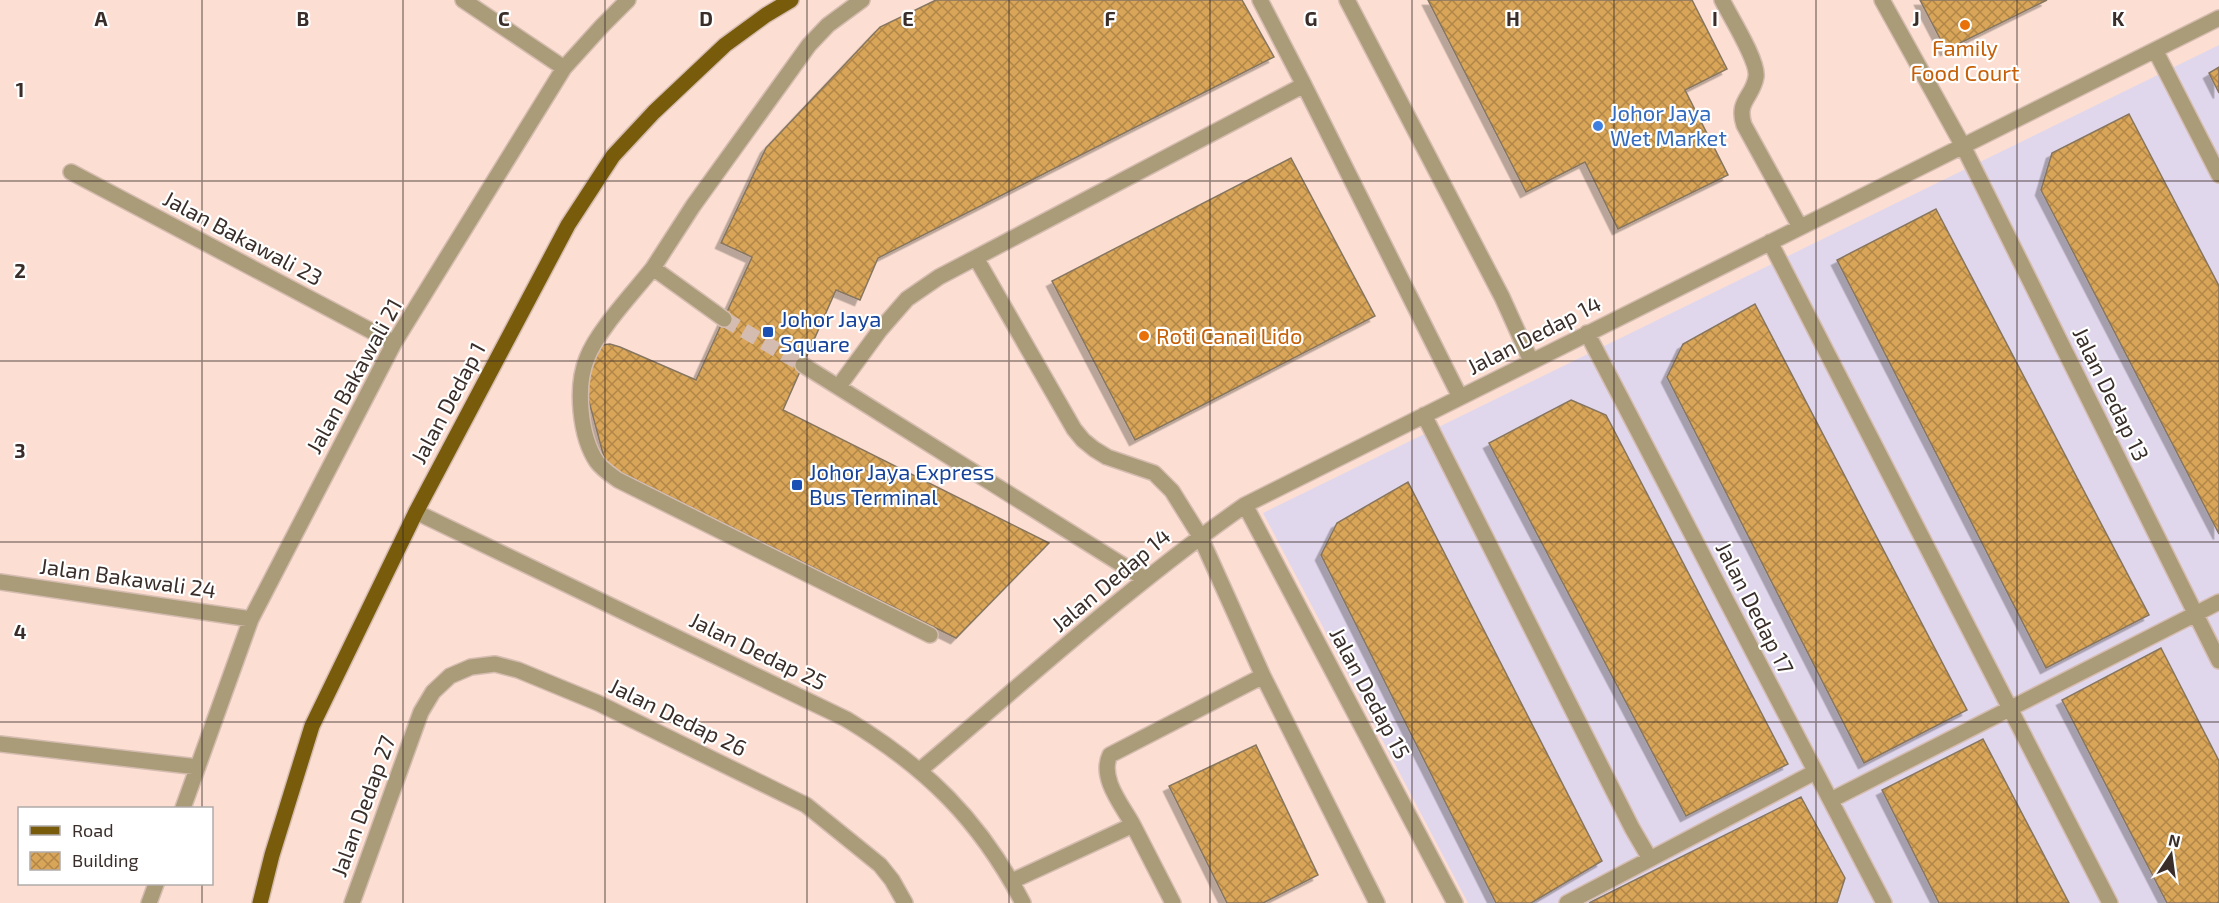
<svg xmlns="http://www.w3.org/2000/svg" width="2219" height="903" viewBox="0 0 2219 903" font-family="'Exo 2',sans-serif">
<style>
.commercial{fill:#e1d7ec}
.building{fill:url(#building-cross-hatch);stroke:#867661;stroke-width:1.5;filter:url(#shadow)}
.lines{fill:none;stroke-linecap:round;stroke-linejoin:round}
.minor-tunnel{stroke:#d5bcb0;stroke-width:15;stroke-dasharray:15 8;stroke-linecap:butt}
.minor-casing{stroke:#d5bcb0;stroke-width:18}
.major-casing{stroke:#d5bcb0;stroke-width:18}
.minor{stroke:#aa9b79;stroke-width:15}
.major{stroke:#785b0b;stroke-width:15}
.grid{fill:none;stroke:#392e29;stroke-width:1.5;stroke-opacity:0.55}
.food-dot{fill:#e8710a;stroke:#fff;stroke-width:2}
.shop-dot{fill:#3f7fe0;stroke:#fff;stroke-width:2}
.transit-dot{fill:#1a4fb4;stroke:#fff;stroke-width:2}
.labels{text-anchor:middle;stroke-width:4.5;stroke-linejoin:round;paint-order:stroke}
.food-label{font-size:22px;fill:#c56008;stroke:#fff}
.shop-label{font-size:22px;fill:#366cbe;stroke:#fff;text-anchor:start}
.street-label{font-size:22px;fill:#392e29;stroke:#fff}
.transit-label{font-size:22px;fill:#164399;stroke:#fff;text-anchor:start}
.grid-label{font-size:20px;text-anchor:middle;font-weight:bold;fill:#392e29;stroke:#fff;stroke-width:4.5;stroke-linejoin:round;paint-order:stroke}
</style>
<defs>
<pattern id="building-cross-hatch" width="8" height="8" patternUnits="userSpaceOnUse" patternTransform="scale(1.5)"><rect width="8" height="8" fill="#d9a558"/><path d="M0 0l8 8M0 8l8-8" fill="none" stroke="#b18749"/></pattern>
<filter id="shadow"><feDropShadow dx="-5.5" dy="5.5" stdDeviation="0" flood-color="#0004"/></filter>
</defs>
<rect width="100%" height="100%" fill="#fcdfd2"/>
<path class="commercial" d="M2219,45V903H1468L1263,513Z"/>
<path class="building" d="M936,0H1242L1274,57L878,258L860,300L836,290L783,410L1049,543L956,638L606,465L587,394L591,358L601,345L610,344L620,347L696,380L752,257L721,243L766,148L880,27Z
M1428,0H1692L1727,69L1685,90L1728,175L1618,229L1585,162L1526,192Z
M1920,0H2047L1946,50Z
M2219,67V93L2209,73Z
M2129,114L2219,286V534L2041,190L2052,153Z
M1291,158L1375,316L1135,440L1052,281Z
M1936,209L2149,615L2046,668L1837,260Z
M1755,304L1967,710L1864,763L1667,377L1683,344Z
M1571,400L1606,415L1788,764L1686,816L1489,443Z
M1408,482L1602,861L1531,903H1496L1321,555L1337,523Z
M2161,648L2219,761V903H2167L2062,700Z
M1983,739L2069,903H1939L1882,790Z
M1256,745L1318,875L1263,903H1227L1169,786Z
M1801,797L1845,878L1837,903H1589Z"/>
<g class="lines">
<path class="minor-tunnel" d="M724,319L803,365"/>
<g class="minor-casing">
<path id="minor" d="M463,0L564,68
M1260,0L1304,85
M1347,0L1502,297L1531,361
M1722,0C1730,16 1759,62 1756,77C1753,97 1736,101 1744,125L1800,227
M1882,0L1963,146L2219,661
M2155,50L2219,175
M71,172L394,343
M1770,242L2110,903
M976,258L1074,429L1083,440L1094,449L1107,457L1154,473L1172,491L1200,536L1263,676L1377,903
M653,268C634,292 597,331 587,358C575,387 580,437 597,462C602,469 611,475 618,480L930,635
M724,319L653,268L693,206L809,45L828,25L862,0
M1587,333L1884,903
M803,365L1145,579
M839,386L880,330L907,299L939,277L1304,85L1460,397
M1424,415L1632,828L1650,859
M1245,505L1455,903
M416,512L846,719C926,767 980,820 1023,903
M0,582L251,619
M0,744L198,767
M920,770C1027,680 1130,585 1245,505L2219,18
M1831,800L2219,602
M183,808L251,619L394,343L564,68L602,26L628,0
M1133,825C1122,805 1099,778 1110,755L1263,676
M1012,881L1133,825L1173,903
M149,903L156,884
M352,903L421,712L433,692L450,676L471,667L495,664L518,670L598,703L806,805L880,865L892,880L905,903
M1567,903L1815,772"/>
</g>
<g class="major-casing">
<path id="major" d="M260,903L272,855L312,726L416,512L568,225L613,156L654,112L725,45L766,15L791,0"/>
</g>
<use href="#minor" class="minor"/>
<use href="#major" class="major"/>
</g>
<path class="grid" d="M202,0V808M403,0V903M605,0V903M807,0V903M1009,0V903M1210,0V903M1412,0V903M1614,0V903M1816,0V903M2017,0V903M0,181H2219M0,361H2219M0,542H2219M0,722H2219M202,884V903"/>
<g class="food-dot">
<circle cx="1965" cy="25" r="6"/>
<circle cx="1144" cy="336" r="6"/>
</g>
<circle class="shop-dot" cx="1598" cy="126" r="6"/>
<g class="transit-dot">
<rect x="762" y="326" width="12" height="12" rx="3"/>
<rect x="791" y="479" width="12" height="12" rx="3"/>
</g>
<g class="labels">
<g class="food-label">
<text x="1965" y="56">Family<tspan x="1965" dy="25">Food Court</tspan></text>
<text x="1156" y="344" text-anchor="start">Roti Canai Lido</text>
</g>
<g class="shop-label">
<text x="1610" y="121">Johor Jaya<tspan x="1610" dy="25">Wet Market</tspan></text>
</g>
<g class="street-label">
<text transform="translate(243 238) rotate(28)" y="8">Jalan Bakawali 23</text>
<text transform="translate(1534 335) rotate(-27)" y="8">Jalan Dedap 14</text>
<text transform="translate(354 376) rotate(-61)" y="8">Jalan Bakawali 21</text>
<text transform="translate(2111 394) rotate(64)" y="8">Jalan Dedap 13</text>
<text transform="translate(448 403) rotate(-62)" y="8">Jalan Dedap 1</text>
<text transform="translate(128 578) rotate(8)" y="8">Jalan Bakawali 24</text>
<text transform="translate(1111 580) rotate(-40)" y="8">Jalan Dedap 14</text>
<text transform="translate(1755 608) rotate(63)" y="8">Jalan Dedap 17</text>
<text transform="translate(758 651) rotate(26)" y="8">Jalan Dedap 25</text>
<text transform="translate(1370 693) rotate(62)" y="8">Jalan Dedap 15</text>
<text transform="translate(678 717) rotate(26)" y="8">Jalan Dedap 26</text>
<text transform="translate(363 806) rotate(-70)" y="8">Jalan Dedap 27</text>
</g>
<g class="transit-label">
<text x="780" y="327">Johor Jaya<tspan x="780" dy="25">Square</tspan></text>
<text x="809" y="480">Johor Jaya Express<tspan x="809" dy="25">Bus Terminal</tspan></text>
</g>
</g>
<g class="grid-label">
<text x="101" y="26">A</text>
<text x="303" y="26">B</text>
<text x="504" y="26">C</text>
<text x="706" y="26">D</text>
<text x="908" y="26">E</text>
<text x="1110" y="26">F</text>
<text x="1311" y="26">G</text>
<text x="1513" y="26">H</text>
<text x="1715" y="26">I</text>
<text x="1916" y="26">J</text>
<text x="2118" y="26">K</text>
<text x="20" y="97">1</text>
<text x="20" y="278">2</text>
<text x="20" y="458">3</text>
<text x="20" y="639">4</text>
</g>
<rect x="18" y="807" width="195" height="78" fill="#ffffff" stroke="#b0aba9" stroke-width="1.5"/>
<rect x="30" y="826" width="30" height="9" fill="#785b0b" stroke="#b0aba9" stroke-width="1.5"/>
<text x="72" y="837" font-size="18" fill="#392e29">Road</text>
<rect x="30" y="852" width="30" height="18" fill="url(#building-cross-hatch)" stroke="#b0aba9" stroke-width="1.5"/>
<text x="72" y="867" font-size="18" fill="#392e29">Building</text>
<g transform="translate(2171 855) rotate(13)" stroke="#ffffff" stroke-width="4.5" paint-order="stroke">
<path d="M0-4.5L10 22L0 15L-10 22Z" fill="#392e29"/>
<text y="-9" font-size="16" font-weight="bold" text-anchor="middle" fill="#392e29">N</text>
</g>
</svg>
